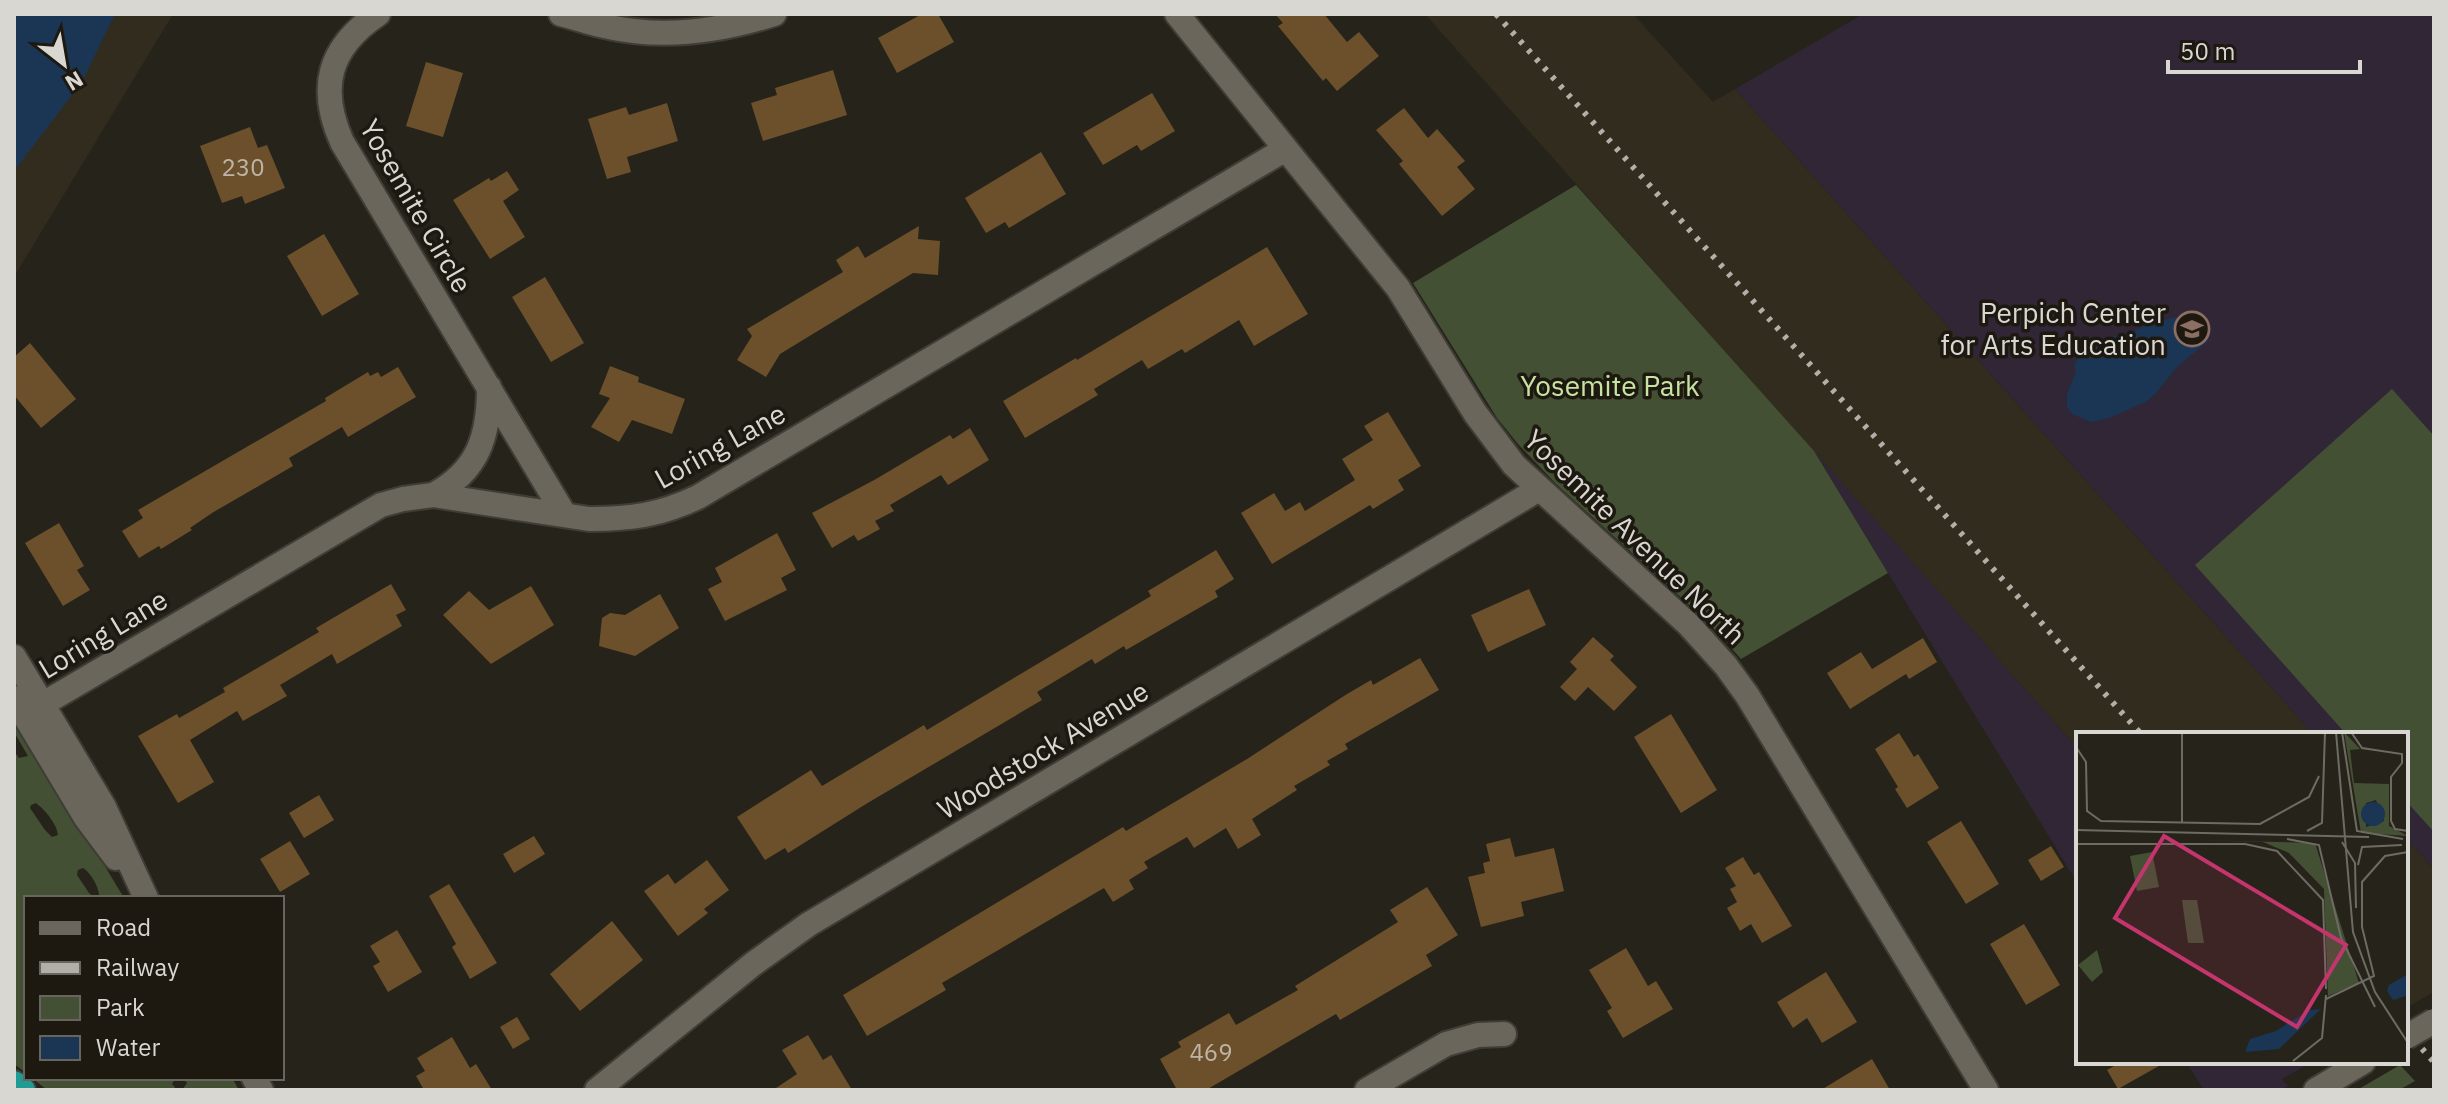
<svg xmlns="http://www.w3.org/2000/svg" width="2448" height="1104" viewBox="0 0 2448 1104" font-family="'IBM Plex Sans',sans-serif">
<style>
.built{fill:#312c1e}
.education{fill:#302635}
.green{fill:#445034;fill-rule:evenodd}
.water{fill:#1a3654}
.building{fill:#6b502b}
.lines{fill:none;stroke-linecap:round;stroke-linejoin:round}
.street-casing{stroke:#3f3d36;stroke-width:28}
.secondary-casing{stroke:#3f3d36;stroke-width:28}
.highway-casing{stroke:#3f3d36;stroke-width:28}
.street{stroke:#6b665c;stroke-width:24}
.secondary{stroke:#6b665c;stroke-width:24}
.highway{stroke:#209b94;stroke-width:24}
.rail{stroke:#b1afa8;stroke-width:6;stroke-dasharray:4 8;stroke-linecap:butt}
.secondary-bridge-casing{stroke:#3f3d36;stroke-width:28;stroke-linecap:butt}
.secondary-bridge{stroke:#6b665c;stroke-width:24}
.labels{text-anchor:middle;stroke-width:7;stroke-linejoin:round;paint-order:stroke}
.number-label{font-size:24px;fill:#beb5a8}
.street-label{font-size:28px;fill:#d9d7d1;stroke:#1d1911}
.poi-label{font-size:28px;fill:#d9d7d1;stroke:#1d1911;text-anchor:end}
.park-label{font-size:28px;fill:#c6e3a0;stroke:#1d1911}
.inset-road{fill:none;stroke:#6e6b63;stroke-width:2}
.view{fill:#c5356d;fill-opacity:0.15;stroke:#c5356d;stroke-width:4}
.inset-edge{fill:none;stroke:#d9d7d1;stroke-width:4}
</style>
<rect width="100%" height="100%" fill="#26231a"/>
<path class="built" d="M14,14H173L14,277Z
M1425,14H1633L1713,102L1735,89L2313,734H2078V749Z
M2406,838L2434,869V992L2406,1008Z"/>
<path class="education" d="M1863,14H2434V869L2406,838V734H2313L1735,89Z
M1814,451L2078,749V884L1888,573Z
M2186,1062H2312L2282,1079L2288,1086L2280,1090H2204Z"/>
<path class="green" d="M1576,185L1814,451L1888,573L1741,659L1708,622L1556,484L1518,444L1497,418L1413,283Z
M2392,389L2434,436V832L2406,801V734H2346L2195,565Z
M14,715L124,898H26V1073L14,1064V751L19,758L28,756L14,732ZM36,803C45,810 57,824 58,835L52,837L45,830L30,808L31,805ZM83,868C90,872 99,887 99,895L94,897L89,893L77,875L78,870Z
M2400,1065L2415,1081L2399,1090H2357Z
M32,1078H179L175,1079L172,1084L177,1090H47Z
M183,1078H232L239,1090H182L187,1083Z"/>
<path class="water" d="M14,14H115L82,82L14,171Z
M2183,316L2200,318L2207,323L2210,331L2208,341L2176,368L2156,393L2146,402L2109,418L2091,422L2072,414L2067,407V394L2076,372L2074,365L2078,358L2100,340L2134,331L2153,322Z"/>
<path class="building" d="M922,14H938L954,42L897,73L878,38Z
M1275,14H1324L1347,42L1359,32L1379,56L1337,91L1326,78L1323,81L1278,26L1283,23Z
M426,62L463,73L443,137L406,126Z
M833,70L847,115L763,141L751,103L777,95L775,88Z
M1152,93L1175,131L1141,151L1137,145L1103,165L1083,133Z
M667,103L678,141L627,157L631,172L607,179L588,119L626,107L629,115Z
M1404,108L1428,138L1437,129L1465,161L1457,167L1475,189L1442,216L1399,164L1403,161L1376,130Z
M250,127L258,148L267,145L285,188L245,204L242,196L222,203L200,146Z
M1041,152L1066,194L1009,228L1005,222L986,233L965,198Z
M507,171L519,190L503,201L525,237L490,259L453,200L489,178L491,181Z
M919,226L918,239L940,241L938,275L913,273L780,354L766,377L737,360L752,336L747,329L843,272L836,260L858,246L865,258Z
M324,234L359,294L322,316L287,256Z
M1267,247L1308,314L1254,346L1239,320L1185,353L1182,349L1148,369L1142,360L1094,389L1098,395L1025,438L1003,401L1076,358L1077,360Z
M545,277L584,343L551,362L512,297Z
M30,343L76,399L41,428L14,395V357Z
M610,366L639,377L638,382L685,399L672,434L632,420L619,442L591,427L610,398L599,394Z
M398,367L416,397L348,437L342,427L289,458L293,466L212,513L190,528L192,530L161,549L159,546L139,558L122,531L143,518L138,510L326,401L325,398L368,372L370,376L378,372L381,377Z
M1388,412L1421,466L1398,480L1404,490L1373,509L1370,505L1272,564L1241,513L1274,493L1285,511L1300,502L1305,511L1355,480L1342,459L1373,440L1364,426Z
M970,428L989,460L948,485L941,475L890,505L894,511L875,521L880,529L858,541L854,535L832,548L812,513L876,479L950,435L953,439Z
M59,523L84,566L77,570L90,590L63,606L25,543Z
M777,533L796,570L781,578L787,590L725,621L708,589L722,582L715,568Z
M1216,550L1234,579L1215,591L1218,597L1126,650L1124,646L1095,664L1092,659L1037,692L1042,700L866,804L788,853L785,848L765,860L737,817L811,770L822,786L924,725L927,730L1151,596L1148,591Z
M391,584L406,610L396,615L402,626L337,664L332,654L280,685L287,696L243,721L237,711L190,740L214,782L178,803L138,736L177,714L179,718L225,692L223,688L319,632L316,628Z
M531,586L554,625L491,664L443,615L469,591L489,610Z
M1529,589L1546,625L1488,652L1471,615Z
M660,594L679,628L635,656L599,646L602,618L610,613L625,615Z
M1593,637L1614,656L1610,660L1637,687L1614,711L1588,687L1575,701L1560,687L1577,669L1570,662Z
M1923,638L1937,662L1909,679L1906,674L1850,709L1827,673L1861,652L1872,669Z
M1420,658L1439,690L1345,744L1348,749L1327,761L1330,765L1294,786L1297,790L1252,819L1261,835L1238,849L1226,828L1194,848L1187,837L1144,862L1148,868L1129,880L1134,889L1113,902L1104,888L942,983L946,990L867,1036L843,995L1123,827L1126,831L1247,759L1347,694L1371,680L1373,685Z
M1671,714L1717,790L1681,813L1634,737Z
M1899,733L1914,757L1918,754L1939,788L1907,808L1895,789L1898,787L1875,749Z
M319,795L334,820L304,838L289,813Z
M1961,821L1999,884L1966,904L1927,842Z
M534,836L545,854L514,873L503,854Z
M1510,838L1515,857L1554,848L1564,891L1521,902L1524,916L1481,927L1468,877L1485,873L1483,863L1490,861L1486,844Z
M290,841L310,874L280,892L260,859Z
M2051,846L2064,867L2041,881L2028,860Z
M1743,857L1754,875L1759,872L1792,926L1762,943L1751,924L1740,931L1727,908L1737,902L1730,889L1736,886L1725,868Z
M707,860L729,890L704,909L708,913L678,936L644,891L668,874L675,884Z
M449,884L497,963L470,979L452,947L456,944L429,896Z
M1427,887L1458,935L1426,955L1432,966L1340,1020L1336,1014L1206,1090H1177L1160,1059L1181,1047L1178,1042L1229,1013L1236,1025L1298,990L1295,986L1398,922L1390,910Z
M612,921L643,960L580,1011L550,974Z
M2024,924L2060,985L2026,1005L1990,944Z
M397,930L422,972L388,992L373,966L380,962L370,946Z
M1626,948L1648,986L1656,981L1673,1009L1623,1038L1607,1011L1612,1008L1589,970Z
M1826,972L1857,1022L1822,1043L1807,1018L1793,1028L1777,1002Z
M517,1017L530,1039L513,1049L500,1027Z
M808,1035L823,1060L831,1055L852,1090H773L797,1074L782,1050Z
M452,1037L470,1068L476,1064L492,1090H424L416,1076L425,1071L417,1058Z
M1872,1059L1890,1090H1821Z
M2121,1062H2166L2118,1089L2107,1070Z"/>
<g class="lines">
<g class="street-casing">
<path id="street" d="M378,14C328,48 318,88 342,142L564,514
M561,14C577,18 592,24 609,27C664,39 721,31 774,14
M1177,14L1398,288L1475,413L1514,465L1689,625L1726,666L1747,695L1986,1090
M433,495C478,471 489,437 489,387
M26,714L381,505L403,499L433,495L589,519C632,519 660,515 698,497L1284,150
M597,1090L753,964L809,924L1539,489
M1367,1090L1446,1044L1478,1035L1504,1034"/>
</g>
<g class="secondary-casing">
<path id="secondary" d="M14,657L104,807L146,898
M14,698L86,818L116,858
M254,1078L261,1090
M2316,1090L2363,1062"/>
</g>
<g class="highway-casing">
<path id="highway" d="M14,1083L23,1090"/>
</g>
<use href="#street" class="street"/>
<use href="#secondary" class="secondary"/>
<use href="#highway" class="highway"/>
<path class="rail" d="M1496,14L2141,734
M2406,1031L2434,1062"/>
<g class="secondary-bridge-casing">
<path id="secondary-bridge" d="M2406,1037L2434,1021"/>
</g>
<use href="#secondary-bridge" class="secondary-bridge"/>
</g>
<defs>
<g id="school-ring" transform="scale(1.8)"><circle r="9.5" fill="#1d1911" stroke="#8d6e63" stroke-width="1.5"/><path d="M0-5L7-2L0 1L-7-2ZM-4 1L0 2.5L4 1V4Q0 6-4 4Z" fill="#8d6e63"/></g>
</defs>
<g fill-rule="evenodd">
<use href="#school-ring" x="2192" y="329"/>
</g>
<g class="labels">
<g class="number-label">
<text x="243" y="176">230</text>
<text x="1211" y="1061">469</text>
</g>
<g class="street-label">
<text transform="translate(416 206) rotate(60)" y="10">Yosemite Circle</text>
<text transform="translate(720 446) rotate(-29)" y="10">Loring Lane</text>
<text transform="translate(1635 537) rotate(44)" y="10">Yosemite Avenue North</text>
<text transform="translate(103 634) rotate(-31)" y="10">Loring Lane</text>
<text transform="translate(1043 750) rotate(-31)" y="10">Woodstock Avenue</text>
</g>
<g class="poi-label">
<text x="2166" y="323">Perpich Center<tspan x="2166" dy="32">for Arts Education</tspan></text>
</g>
<g class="park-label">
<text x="1610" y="396">Yosemite Park</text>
</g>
</g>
<g transform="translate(2076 732)">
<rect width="332" height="332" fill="#26231a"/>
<path d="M268,0L284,17L274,18L278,51L313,52V94L332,104L285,101ZM300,68L308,89L290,95V71ZM115,108L239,111L283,251L252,264L248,157L213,121L187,110ZM76,120L83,155L61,159L54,124ZM106,168H121L128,211H112ZM21,218L27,240L16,250L2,233Z" fill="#445034" fill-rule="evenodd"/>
<path d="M285 82a12 12 0 1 1 24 0a12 12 0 1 1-24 0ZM332,242V263L317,268L311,259L313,253ZM245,277L203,317L169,320L174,307L200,299L233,278Z" fill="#1a3654"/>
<path class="inset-road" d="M260,0L277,200L299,260L332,311M266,0L281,99L327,107M275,0L286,16L326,22V31L315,45V89L319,97L332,99M0,15L10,30L11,79L25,89L184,92L233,65L243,44M106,91V0M0,98L293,105M231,99L246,91L249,0M211,107L243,113L265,206L299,275M266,110L279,131L280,176M0,112H169L201,119L247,168L250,257M282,133L286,115L326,113M250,267L298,244L286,195V150L309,124L332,120M217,329L246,306L250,263"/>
<path class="view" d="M88,104L270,213L221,295L39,186Z"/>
<rect width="332" height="332" class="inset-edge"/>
</g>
<rect width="2448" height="1104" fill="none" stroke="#d9d7d1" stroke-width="32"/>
<rect x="24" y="896" width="260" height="184" fill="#1d1911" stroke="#68655e" stroke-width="2"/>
<rect x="40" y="922" width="40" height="12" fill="#6b665c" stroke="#68655e" stroke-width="2"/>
<text x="96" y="936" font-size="24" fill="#d9d7d1">Road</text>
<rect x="40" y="962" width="40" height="12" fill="#b1afa8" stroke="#68655e" stroke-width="2"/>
<text x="96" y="976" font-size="24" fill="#d9d7d1">Railway</text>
<rect x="40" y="996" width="40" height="24" fill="#445034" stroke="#68655e" stroke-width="2"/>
<text x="96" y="1016" font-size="24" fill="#d9d7d1">Park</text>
<rect x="40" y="1036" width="40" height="24" fill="#1a3654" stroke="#68655e" stroke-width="2"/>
<text x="96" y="1056" font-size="24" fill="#d9d7d1">Water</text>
<g transform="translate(64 64) rotate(149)" stroke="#1d1911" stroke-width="6" paint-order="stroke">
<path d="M0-6L14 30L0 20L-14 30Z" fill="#d9d7d1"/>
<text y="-12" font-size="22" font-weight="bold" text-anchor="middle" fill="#d9d7d1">N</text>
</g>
<path d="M2168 60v12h192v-12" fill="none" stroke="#d9d7d1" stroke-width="4"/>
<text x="2180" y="60" font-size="24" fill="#d9d7d1" stroke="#1d1911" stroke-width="6" paint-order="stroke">50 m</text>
</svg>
